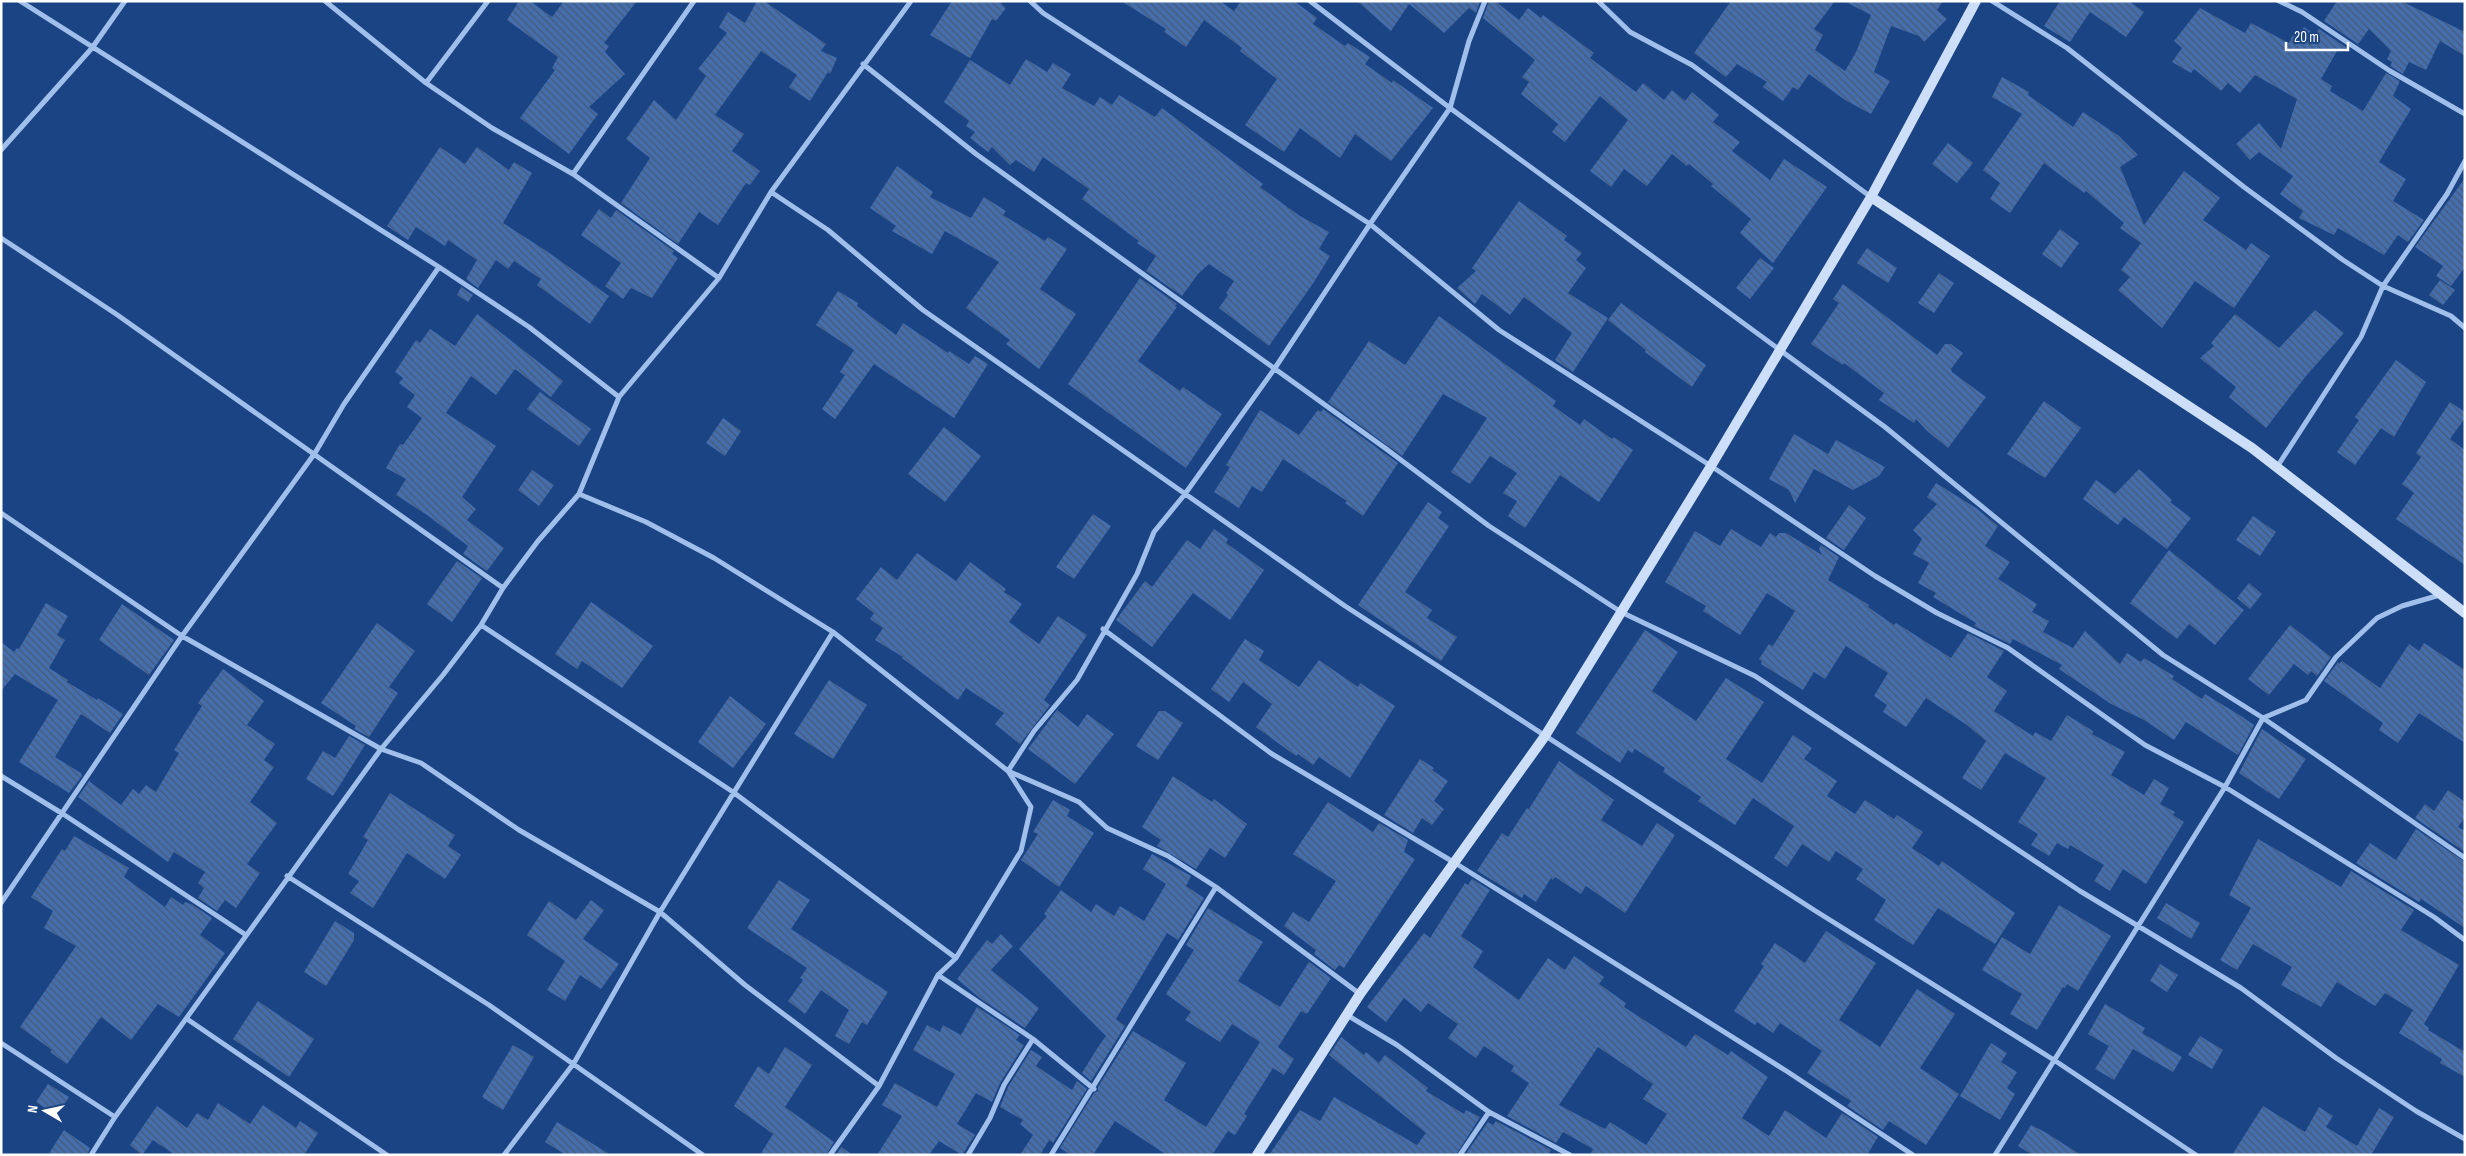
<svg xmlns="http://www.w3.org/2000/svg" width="2466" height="1156" viewBox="0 0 2466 1156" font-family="'Sofia Sans Condensed',sans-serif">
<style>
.building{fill:url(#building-back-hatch);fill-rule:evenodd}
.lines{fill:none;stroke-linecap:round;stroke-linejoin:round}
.street{stroke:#a1bfeb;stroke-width:5}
.secondary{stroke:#cddef8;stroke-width:10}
</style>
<defs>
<pattern id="building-back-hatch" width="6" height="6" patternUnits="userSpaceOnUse" patternTransform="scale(1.25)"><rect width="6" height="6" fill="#446ead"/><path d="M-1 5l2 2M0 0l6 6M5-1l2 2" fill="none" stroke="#495a73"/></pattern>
</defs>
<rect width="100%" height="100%" fill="#1b4484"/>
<path class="building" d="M519,1H530L552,17L564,1H637L604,43L609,46L605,52L625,74L589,107L598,114L569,154L520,118L555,70L552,68L558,57L507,20Z
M757,1H764L826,44L821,51L837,58L830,74L828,72L810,101L789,87L797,75L761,51L715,115L744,134L732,151L760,171L750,185L746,183L718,225L699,212L678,244L621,203L650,158L626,139L654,100L676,120L706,76L698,69L727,33L719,27L728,12L745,23Z
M952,1H1003L1001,4L1006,8L996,21L992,19L970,58L930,35Z
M1121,1H1220L1234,11L1241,1H1294L1317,18L1313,24L1345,46L1348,43L1370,57L1365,64L1392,83L1393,80L1433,108L1391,161L1355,134L1340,158L1300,128L1284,152L1245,125L1277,79L1240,51L1242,48L1204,20L1186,47L1164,32L1166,29Z
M1357,1H1480L1476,13L1469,8L1444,33L1409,4L1391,31Z
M1489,1H1495L1519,20L1528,8L1541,18L1543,15L1594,53L1590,58L1636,92L1643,83L1664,100L1672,90L1685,101L1692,92L1719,115L1713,122L1740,142L1732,151L1770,180L1784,159L1827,187L1773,263L1740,233L1751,219L1711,186L1713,184L1689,164L1687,166L1672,154L1647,186L1624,169L1611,187L1590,171L1628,120L1600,96L1565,142L1552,132L1558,124L1521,94L1529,82L1522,77L1535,60L1483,18Z
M1731,1H1835L1814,29L1823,35L1815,50L1845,71L1856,52L1871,15L1844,1H1943L1937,10L1947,19L1924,42L1919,36L1891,26L1874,72L1890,81L1871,114L1845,100L1809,74L1798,90L1793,87L1783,101L1763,87L1767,82L1737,64L1726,77L1694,53Z
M2060,1H2129L2144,12L2126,37L2090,12L2070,42L2044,26Z
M2337,1H2401L2465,32V56L2440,41L2426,70L2409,62L2403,74L2390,66L2392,62L2387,59L2391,51L2369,29L2358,44L2324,21Z
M2200,8L2245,33L2251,23L2289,43L2293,35L2297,37L2304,27L2315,35L2319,29L2347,48L2337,51L2321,79L2332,86L2330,91L2363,111L2386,73L2400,81L2393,96L2411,109L2379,162L2406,179L2393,201L2424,220L2408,242L2398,235L2384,255L2338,228L2334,235L2299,218L2303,211L2280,194L2293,176L2259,152L2250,160L2236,144L2259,123L2281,149L2297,99L2255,75L2240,93L2228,83L2221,91L2194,69L2191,73L2172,62L2182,48L2174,41Z
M1026,59L1047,72L1053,63L1071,74L1062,88L1094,106L1100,97L1112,105L1119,95L1155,117L1162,108L1263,184L1260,187L1300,216L1329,232L1319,249L1330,256L1314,282L1269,346L1219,308L1228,295L1226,293L1234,281L1209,264L1198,274L1182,296L1146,271L1156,256L1137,243L1139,241L1082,199L1089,189L1043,157L1034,172L1016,160L1010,165L992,147L988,152L970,138L975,132L966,126L969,121L944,102L970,60L1010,85Z
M2002,77L2029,92L2028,95L2073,127L2083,112L2119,136L2138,155L2120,167L2144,225L2184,171L2220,198L2203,220L2246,250L2251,243L2270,256L2234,308L2195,281L2162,328L2118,290L2130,277L2121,270L2141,243L2120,228L2124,223L2086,191L2084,193L2044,163L2010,213L1990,199L2000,183L1983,170L2022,114L1992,97Z
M1948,143L1973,163L1957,183L1932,164Z
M440,147L465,164L477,147L509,170L514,162L532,173L503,223L548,252L609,296L590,324L537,285L541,279L514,261L508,269L496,260L478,288L466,279L477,260L448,240L445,246L416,227L408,240L387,226Z
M897,166L933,192L930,197L971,218L984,197L1006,211L1003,215L1045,241L1048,237L1067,249L1040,289L1076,314L1039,369L1006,344L1010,340L966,308L999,262L945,231L932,254L892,231L896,226L870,208Z
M2465,178V267L2451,286L2436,276L2443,266L2415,247Z
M1519,201L1567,236L1564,240L1582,253L1576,260L1586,268L1568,293L1608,318L1573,372L1555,360L1572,333L1524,297L1510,315L1482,294L1475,304L1457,288L1476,271L1472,268Z
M599,209L611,218L616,210L674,251L672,254L678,258L652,298L631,288L623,299L605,286L621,263L581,235Z
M2060,229L2079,243L2061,268L2042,254Z
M1867,248L1897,268L1888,283L1857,263Z
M1760,258L1774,268L1750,299L1736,288Z
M1939,273L1954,283L1934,313L1918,303Z
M1140,278L1177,304L1175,306L1177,307L1138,361L1180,391L1183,387L1222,414L1186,468L1068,384Z
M2440,280L2455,290L2443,305L2429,295Z
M1843,284L1937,355L1945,344H1951L1963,353L1951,369L1952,372L1986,397L1948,448L1927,431L1916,419L1914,423L1879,400L1884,393L1844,363L1843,365L1811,344L1839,303L1833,299Z
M461,287L473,295L468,302L457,295Z
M838,291L858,303L857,306L896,335L903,323L948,353L949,351L969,364L975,356L988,364L954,418L874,364L835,419L822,409L845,375L840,372L854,350L816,325Z
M1621,303L1706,365L1692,387L1645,352L1646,350L1608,320Z
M2315,310L2344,333L2306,376L2266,428L2229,397L2236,387L2200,358L2214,346L2211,343L2235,314L2279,348Z
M477,314L563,381L551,397L515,369L496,395L471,376L446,413L496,446L462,497L476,509L467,520L504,548L487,571L463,554L468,546L427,515L396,495L406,479L386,468L400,444L403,445L422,418L407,407L415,395L399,383L403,378L395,372L416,340L420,343L430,329L455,346Z
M1439,316L1556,401L1553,406L1580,425L1584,419L1612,439L1614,437L1633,450L1599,502L1560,475L1525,528L1508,516L1517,501L1503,493L1517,473L1490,456L1470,484L1451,472L1487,418L1443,394L1402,456L1328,402L1369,341L1405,365Z
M2396,360L2426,382L2394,437L2381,428L2355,465L2337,452L2359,420L2355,417Z
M540,392L591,429L579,446L527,409Z
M2044,401L2081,428L2045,478L2007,454Z
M2450,402L2465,412V418L2450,439L2465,450V565L2396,519L2414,493L2402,484L2421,457L2416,453Z
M1323,409L1398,463L1363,516L1345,503L1347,501L1283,459L1262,492L1252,486L1239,508L1214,492L1230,467L1226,465L1260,410L1299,435L1318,410L1321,412Z
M723,418L741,431L725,456L706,443Z
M944,427L981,456L945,502L908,474Z
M1794,434L1828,454L1836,440L1885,467L1879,476L1853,490L1814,469L1795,503L1789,490L1769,479Z
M2139,469L2172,500L2170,502L2191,518L2167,549L2124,517L2118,525L2083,499L2096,480L2115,494Z
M532,470L554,485L539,506L518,490Z
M1936,483L1976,508L1998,526L1985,546L2010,562L1998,579L2037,604L2032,612L2049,621L2043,632L2073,648L2085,631L2120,664L2127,653L2141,662L2144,658L2174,676L2172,679L2202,699L2205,694L2241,716L2254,725L2238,755L2186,722L2174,740L2144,720L2111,704L2059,669L2062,665L2013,639L2010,644L1974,626L1976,623L1933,597L1936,593L1918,583L1929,563L1913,554L1922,539L1913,530L1937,504L1927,497Z
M1428,502L1442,512L1438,518L1449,526L1405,592L1432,610L1427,618L1457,637L1441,661L1358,605Z
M1849,505L1866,518L1844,550L1826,538Z
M1093,514L1111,526L1074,579L1056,567Z
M2253,516L2276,532L2260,556L2236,540Z
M1214,529L1228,539L1226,543L1264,570L1230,620L1193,593L1152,647L1116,620L1145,581L1152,587L1187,540L1200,549Z
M1731,529L1761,547L1770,533L1776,537L1779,533H1786L1822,555L1819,549L1821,545L1839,557L1828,580L1869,605L1868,607L1894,625L1896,623L1912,633L1951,658L1968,633L2004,651L1987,677L2007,691L1994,711L2033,736L2035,732L2051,741L2067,715L2093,731L2092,734L2125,752L2111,775L2144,795L2154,779L2169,788L2160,804L2175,812L2173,815L2184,822L2146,884L2123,869L2110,891L2094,881L2104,865L2070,845L2068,849L2057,843L2049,856L2031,845L2038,834L2018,822L2046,778L2005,753L1981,790L1962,778L1986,741L1967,725L1926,698L1906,727L1883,712L1887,705L1874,696L1888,673L1846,646L1825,679L1814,672L1803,690L1761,664L1762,661L1759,659L1769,644L1773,646L1795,611L1767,593L1740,635L1703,611L1706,606L1665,582L1695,531L1720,546Z
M2169,550L2244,610L2215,645L2189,624L2177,639L2130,603Z
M917,553L956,581L970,562L1006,589L1004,592L1022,604L1009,622L1039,644L1058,616L1087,635L1044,700L1050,705L1020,744L995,724L1004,713L966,688L958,700L902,658L903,657L875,640L883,628L870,619L874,613L856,599L881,567L897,580Z
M457,561L482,578L452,622L427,604Z
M2249,583L2262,594L2250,609L2237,598Z
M591,602L653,646L622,688L582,661L577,669L555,654Z
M46,603L68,616L57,635L65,640L49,668L68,680L67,682L97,700L98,698L123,714L110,733L81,714L55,757L81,773L82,776L69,793L19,762L58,700L15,674L1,691V642L14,652L17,648L19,649Z
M122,604L174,640L149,675L99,640Z
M377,623L415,651L389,687L398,693L369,737L354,729L356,726L321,703Z
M2290,625L2331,657L2317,676L2311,671L2308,675L2294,664L2269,695L2248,679Z
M1645,630L1678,652L1652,691L1696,721L1726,678L1764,702L1726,759L1762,783L1793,735L1812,748L1804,759L1837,781L1827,796L1855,814L1865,800L1894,819L1897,815L1923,832L1912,848L1939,866L1942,861L2015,913L1995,944L1938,908L1913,945L1874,920L1886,900L1856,879L1863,869L1836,851L1829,862L1802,844L1787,867L1774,858L1794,826L1753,798L1735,825L1698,801L1701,797L1663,772L1665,768L1635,749L1632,753L1628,750L1620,763L1576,733Z
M1245,639L1264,651L1259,660L1299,687L1319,660L1358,687L1360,683L1395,706L1350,778L1319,757L1313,765L1298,754L1296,756L1256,727L1272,704L1243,682L1229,702L1211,689Z
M2424,643L2465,670V743L2419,713L2398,743L2379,730L2383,723L2324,681L2338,662L2339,664L2342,661L2380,688L2409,644L2419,651Z
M223,669L264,701L247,725L275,744L264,760L274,767L250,802L277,823L247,864L260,873L236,908L225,900L217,911L198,898L204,888L198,883L205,872L174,852L168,862L78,797L89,781L121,805L133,789L139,794L146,785L156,792L179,753L174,750L202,706L198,703Z
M829,680L867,705L833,759L794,734Z
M730,696L766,724L733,768L698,742Z
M1057,710L1078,727L1087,714L1114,734L1075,784L1028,749Z
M1159,711H1165L1183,723L1158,760L1136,746Z
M2262,729L2306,759L2279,799L2239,773Z
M349,736L365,745L333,796L306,779L323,751L335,758Z
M1420,759L1434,768L1432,770L1448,781L1434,801L1444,809L1432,825L1422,818L1413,833L1384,815Z
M1559,761L1614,800L1601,820L1642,846L1657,823L1675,835L1625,913L1586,886L1581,894L1555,877L1553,880L1551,878L1536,902L1524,894L1522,898L1477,871L1502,833L1508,837L1527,808L1529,809Z
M1173,776L1212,802L1214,799L1247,824L1225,858L1210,848L1196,869L1157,846L1161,840L1142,827Z
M2448,790L2465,802V817L2458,827L2465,831V852L2415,818L2425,804L2434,811Z
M390,793L455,835L448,846L461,855L445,879L407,853L373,908L350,893L359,881L348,874L368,840L363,837Z
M1053,800L1070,810L1067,816L1094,833L1059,887L1021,860L1038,834L1033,832Z
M1328,802L1373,832L1379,823L1408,840L1404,852L1415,859L1344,968L1339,965L1335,970L1314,954L1316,950L1284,926L1293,912L1309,922L1336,881L1293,854Z
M2416,829L2465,862V928L2421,899L2419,902L2356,863L2370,843L2396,860Z
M74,836L129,868L124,877L165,907L171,897L183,905L185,902L193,905L212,918L200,935L225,953L179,1017L158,1004L131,1040L101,1017L67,1064L50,1052L52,1050L20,1027L76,946L44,928L53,911L31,897L62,849L65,851Z
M2258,839L2341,887L2351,871L2414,910L2401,930L2459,965L2424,1024L2429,1028L2428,1030L2465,1052V1077L2440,1063L2442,1059L2399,1033L2413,1010L2385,993L2375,1006L2337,982L2321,1007L2281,985L2292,967L2253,944L2237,970L2220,960L2251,908L2229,895Z
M1152,854L1191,876L1186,886L1204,898L1178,940L1167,933L1116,1019L1125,1026L1091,1081L1082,1073L1098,1047L1106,1036L1019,949L1047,916L1044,914L1061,890L1091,912L1096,904L1114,916L1120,906L1144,921L1166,884L1143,869Z
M1472,879L1490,890L1461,936L1483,951L1473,967L1519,1000L1548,958L1565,970L1574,956L1604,977L1599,984L1626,1003L1624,1007L1686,1047L1695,1034L1728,1055L1731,1051L1768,1077L1742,1118L1769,1136L1785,1110L1826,1138L1842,1113L1878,1137L1867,1155H1590L1593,1149L1563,1132L1556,1143L1507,1116L1529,1083L1511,1071L1514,1066L1484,1046L1476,1058L1448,1038L1458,1024L1428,1003L1421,1012L1404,998L1386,1022L1367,1007L1424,933L1430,938L1465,883L1468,885ZM1598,1047L1653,1084L1643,1099L1667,1114L1646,1145L1610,1122L1605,1129L1559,1105Z
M779,880L810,900L791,929L888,992L867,1025L862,1022L849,1044L835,1036L849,1010L821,990L805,1014L788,1001L803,980L800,978L807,968L747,928Z
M591,900L604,910L583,939L619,964L601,989L580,975L565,1001L547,990L565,961L527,935L549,901L576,920Z
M2166,903L2200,923L2191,939L2157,918Z
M2059,905L2111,936L2078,991L2067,984L2065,988L2063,987L2037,1030L2010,1014L2022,994L1982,970L2002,937L2030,954Z
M1208,908L1263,942L1238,981L1280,1007L1309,962L1331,978L1307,1014L1301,1011L1278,1047L1294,1059L1284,1075L1273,1068L1244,1114L1247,1116L1235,1135L1228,1131L1212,1155H1167L1115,1121L1093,1155H1071L1060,1148L1094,1093L1098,1091V1087L1133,1031L1186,1063L1164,1100L1206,1127L1260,1042L1232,1024L1220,1042L1185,1020L1191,1012L1166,994L1194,950L1186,945Z
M335,921L354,933V940L326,986L304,972Z
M1826,931L1876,963L1839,1020L1880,1047L1917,989L1955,1014L1920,1068L1959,1094L1926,1145L1889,1121L1883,1130L1847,1106L1851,1101L1807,1073L1822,1051L1780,1023L1773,1033L1757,1022L1755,1025L1734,1011L1764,966L1761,964L1775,943L1805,963Z
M1001,934L1013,946L991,970L1039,1008L1025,1028L981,999L957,979L987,940L992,944Z
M2160,964L2178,975L2167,992L2150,981Z
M258,1001L314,1039L289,1077L233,1039Z
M2105,1004L2145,1028L2142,1033L2182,1057L2173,1072L2133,1049L2114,1080L2095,1069L2109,1046L2088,1034Z
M977,1007L1020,1035L1016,1040L1024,1045L1000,1083L992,1102L976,1093L957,1124L975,1135L962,1155L939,1141L929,1155H877L902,1116L882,1105L895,1083L937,1107L955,1074L913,1050L927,1025L940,1032L943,1025L961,1035Z
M2200,1036L2223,1050L2212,1069L2188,1055Z
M1341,1037L1364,1055L1366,1052L1379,1063L1385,1055L1428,1088L1426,1091L1464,1114L1466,1110L1480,1117L1456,1155H1269L1300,1110L1320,1121L1334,1097L1417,1145L1426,1133L1329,1055Z
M1991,1043L2007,1053L2001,1062L2017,1072L2007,1088L2015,1094L2000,1120L1960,1096Z
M513,1045L534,1057L503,1110L482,1097Z
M785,1047L812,1065L785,1107L834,1142L826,1155H760L773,1134L734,1106L758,1066L769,1074Z
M1031,1050L1042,1057L1036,1066L1072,1090L1077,1081L1087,1089L1053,1143L1049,1140L1040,1155H1020L1033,1135L1020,1124L1023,1120L1000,1107L1008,1087Z
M48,1084L69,1097L57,1116L36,1102Z
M218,1103L250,1124L263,1105L296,1128L300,1121L318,1133L304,1155H175L153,1140L142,1155L130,1145L157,1106L187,1128L197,1113L208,1120Z
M2263,1106L2305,1132L2319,1107L2333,1116L2326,1127L2357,1146L2379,1108L2394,1117L2371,1155H2232Z
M1496,1121L1551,1150L1548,1155H1465L1488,1122L1493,1125Z
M557,1122L611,1155H566L545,1142Z
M2031,1125L2045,1132L2081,1155H2033L2018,1146Z
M64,1130L90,1148L87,1155H48Z
M841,1147L853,1155H836Z"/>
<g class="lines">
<path class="street" d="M20,1L439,267L529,327L619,397
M325,1L426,83L492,128L573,174L719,278
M1030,1L1043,13L1370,224L1499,330L1711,466L1875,576L1937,613L2008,648L2145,745L2225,787L2434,917L2465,940
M1310,1L1450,108L1885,427L2163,655L2263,718L2465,858
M1598,1L1630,32L1692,65L1871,197
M1992,1L2067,48L2244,187L2343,260L2383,286L2451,316L2465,328
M2279,1L2302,12L2390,71L2465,114
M863,64L976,154L1385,448L1489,526L1621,612L1755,676L2080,891L2241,988L2336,1058L2416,1111L2465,1139
M426,83L488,1
M1,150L92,48L125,1
M573,174L694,1
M771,192L828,230L923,310L1345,606L1814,910L2054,1060L2196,1155
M1,238L116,314L503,588
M2277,467L2361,337L2383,286L2447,194L2465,161
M579,494L646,522L714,558L833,632L1008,771L1079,802L1107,828L1168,856L1216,887L1360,994
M1,513L182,636L381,749L421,763L519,830L660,912L745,985L879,1086
M481,625L733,792L956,958
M1103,629L1272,754L1455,863L1788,1072L1913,1155
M1,776L63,814L246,935
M287,876L489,1005L703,1155
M1,903L182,636L315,453L344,404L439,267
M938,975L1033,1039L1094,1089
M1347,1015L1397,1045L1489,1112L1570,1155
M187,1019L387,1155
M1,1043L115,1117
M91,1155L115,1117L381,749L443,675L481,625L503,588L538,541L579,494L619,397L719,278L771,192L911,1
M504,1155L574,1063L660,912L833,632
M830,1155L879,1086L938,975L956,958L1021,851L1031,807L1008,771L1034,731L1077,680L1137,574L1154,532L1185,494L1275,368L1370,224L1450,108L1469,41L1485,1
M968,1155L990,1118L1004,1085L1033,1039
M1051,1155L1216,887
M1460,1155L1489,1112
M1995,1155L2225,787L2263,718L2306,700L2336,657L2377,618L2402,606L2440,595"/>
<path class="secondary" d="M1871,197L2252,448L2465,613
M1257,1155L1360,994L1545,736L1711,466L1871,197L1976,1"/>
</g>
<rect width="2466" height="1156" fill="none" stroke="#ffffff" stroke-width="5"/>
<g transform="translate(45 1111) rotate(279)" stroke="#1b4484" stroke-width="4" paint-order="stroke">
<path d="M0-4L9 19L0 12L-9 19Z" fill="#ffffff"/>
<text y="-8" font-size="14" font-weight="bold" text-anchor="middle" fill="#ffffff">N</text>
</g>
<path d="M2286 42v8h62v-8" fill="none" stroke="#ffffff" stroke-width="2.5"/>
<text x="2294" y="42" font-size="15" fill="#ffffff" stroke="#1b4484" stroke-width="4" paint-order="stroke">20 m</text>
</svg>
